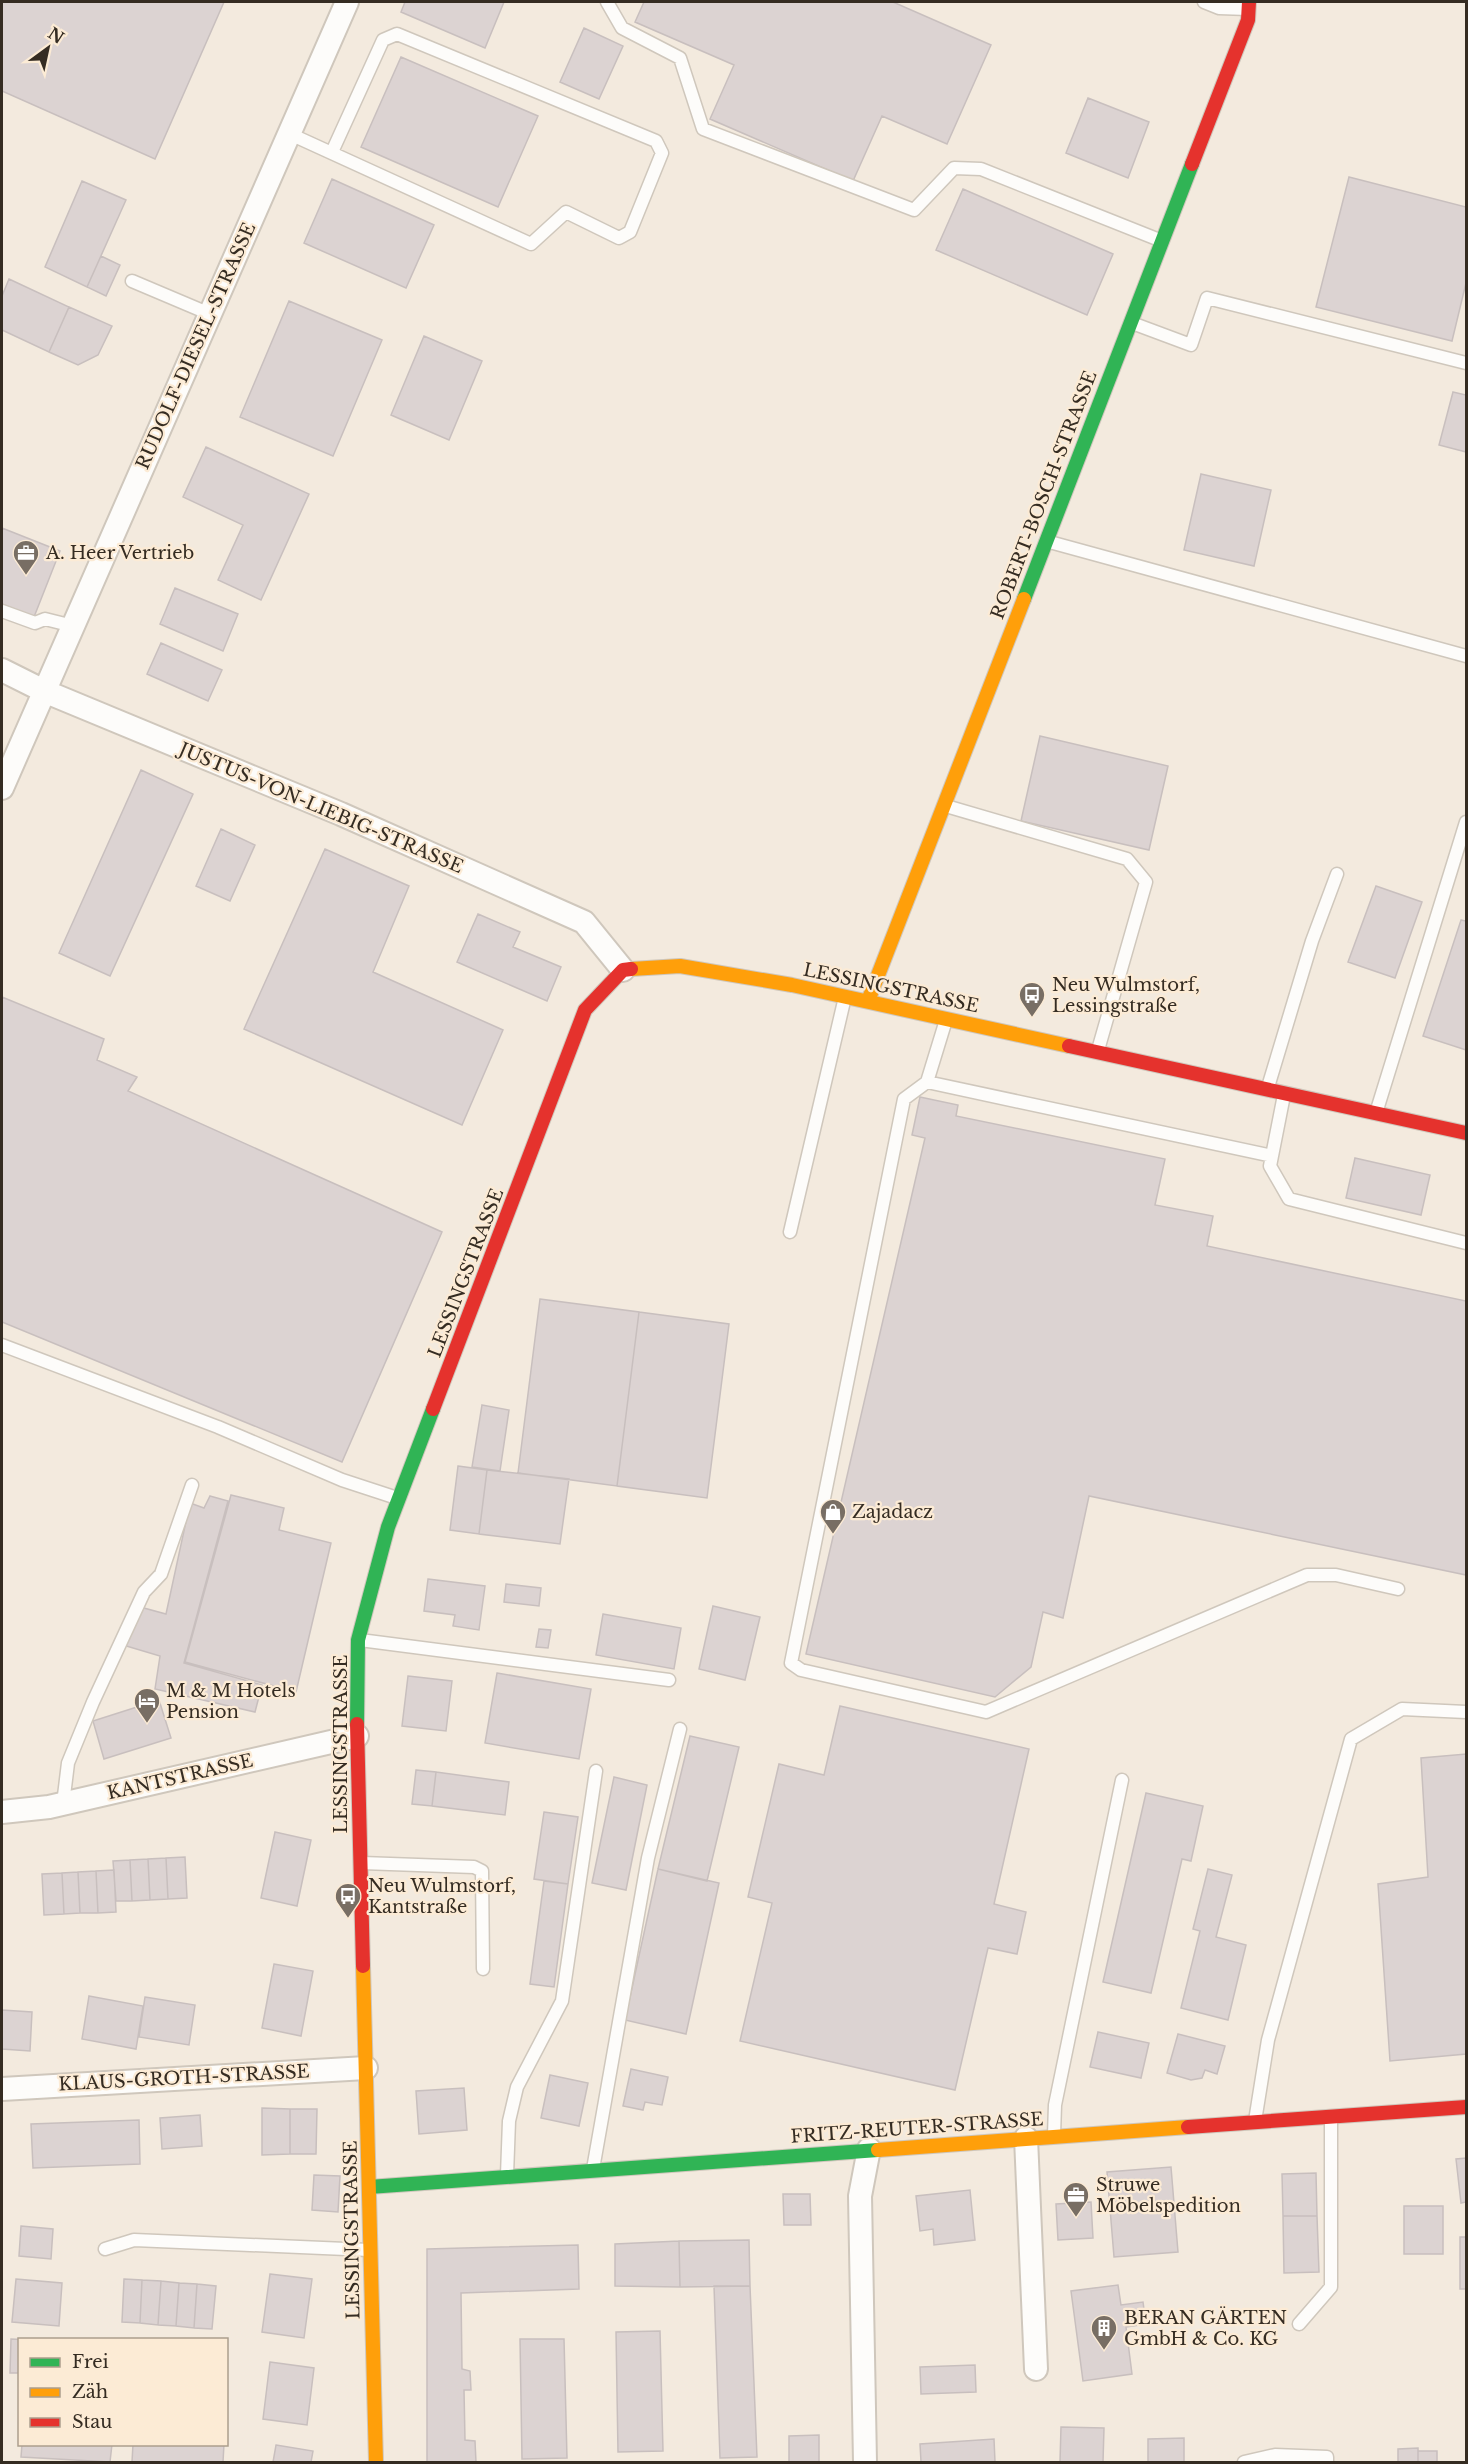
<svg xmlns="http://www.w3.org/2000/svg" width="1468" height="2464" viewBox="0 0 1468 2464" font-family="'Libre Baskerville',serif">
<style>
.building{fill:#dcd3d2;stroke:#c8bfbe;stroke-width:1.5}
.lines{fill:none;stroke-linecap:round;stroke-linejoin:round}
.lane-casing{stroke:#cfc7bc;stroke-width:15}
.street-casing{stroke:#cfc7bc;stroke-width:26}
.fast-casing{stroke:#cfc7bc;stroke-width:16}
.slow-casing{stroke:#cfc7bc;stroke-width:16}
.jam-casing{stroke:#cfc7bc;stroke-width:16}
.lane{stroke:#fdfcfa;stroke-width:12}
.street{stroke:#fdfcfa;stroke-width:22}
.fast{stroke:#30b455;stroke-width:14}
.slow{stroke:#ff9f0a;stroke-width:14}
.jam{stroke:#e5322d;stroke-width:14}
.labels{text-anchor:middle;stroke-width:4.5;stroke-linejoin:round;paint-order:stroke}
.street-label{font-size:18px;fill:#352c22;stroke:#fcebd5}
.poi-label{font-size:18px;fill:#352c22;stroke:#fcebd5;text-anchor:start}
</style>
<rect width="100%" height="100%" fill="#f3eade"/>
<path class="building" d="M2,2H224L155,159L2,91Z
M405,2H504L485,48L401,12Z
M644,2H893L991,45L947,144L882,116L853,181L710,119L734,65L635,22Z
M584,28L623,46L599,99L560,82Z
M401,57L538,116L498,207L361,147Z
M1088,98L1149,122L1128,178L1066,153Z
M1349,177L1466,207V283L1452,341L1316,307Z
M332,179L434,225L406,288L304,243Z
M82,181L126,200L87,287L45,267Z
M963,189L1113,254L1087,315L936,250Z
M101,256L120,265L106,296L87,287Z
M9,279L69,307L49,352L2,330V296Z
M289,301L382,340L333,456L240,417Z
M69,307L112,326L98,355L78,365L49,352Z
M424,336L482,361L449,440L391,415Z
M1453,392L1466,395V452L1439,445Z
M206,447L309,494L261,600L218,580L243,525L183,497Z
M1201,474L1271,490L1254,566L1184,550Z
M2,528L60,551L34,617L2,604Z
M175,588L238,614L223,651L160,624Z
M161,643L222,670L208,701L147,674Z
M1040,736L1168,766L1149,850L1021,821Z
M141,770L193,794L110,976L59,953Z
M221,829L255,845L230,901L196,886Z
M325,849L409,886L373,972L503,1030L462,1125L244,1029Z
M1376,886L1422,902L1395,978L1348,962Z
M478,914L520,932L513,947L561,967L547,1001L457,962Z
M1461,920L1466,921V1050L1423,1036Z
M2,997L104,1039L97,1060L137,1077L128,1091L442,1232L342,1462L2,1322Z
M920,1097L958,1105L956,1116L1165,1159L1155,1205L1213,1216L1207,1246L1466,1301V1575L1089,1496L1063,1618L1043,1612L1031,1667L995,1697L806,1654L925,1138L912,1135Z
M1355,1158L1430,1175L1421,1215L1346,1198Z
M540,1299L639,1312L617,1486L518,1473Z
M639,1312L729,1324L707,1498L617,1486Z
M482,1405L509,1410L500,1471L472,1467Z
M458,1466L487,1470L479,1534L450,1530Z
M487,1470L569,1479L560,1544L479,1534Z
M231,1495L284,1508L279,1530L331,1543L296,1692L185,1662Z
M210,1496L228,1501L184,1663L262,1685L255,1712L155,1689L160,1656L123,1645L140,1607L166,1614L190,1503L204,1508Z
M428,1579L485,1586L479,1630L453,1626L455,1615L424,1611Z
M506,1584L541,1588L539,1606L504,1602Z
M713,1606L760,1617L745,1680L699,1669Z
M603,1614L681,1628L674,1669L596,1655Z
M539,1629L551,1630L548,1648L536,1647Z
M497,1673L591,1689L579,1759L485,1743Z
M408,1676L452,1681L446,1731L402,1726Z
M159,1700L171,1738L104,1759L93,1721Z
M840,1706L1029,1749L994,1904L1026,1912L1017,1954L988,1948L955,2090L740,2041L772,1903L748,1897L779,1764L824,1775Z
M690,1736L739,1747L707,1881L658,1869Z
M1466,1754V2054L1390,2061L1378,1884L1428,1877L1421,1758Z
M416,1770L436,1772L432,1806L412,1804Z
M436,1772L509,1782L505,1815L432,1806Z
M614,1777L647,1785L626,1890L592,1883Z
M1146,1793L1203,1806L1191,1861L1182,1859L1151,1993L1103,1982Z
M544,1812L578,1817L568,1884L534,1879Z
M275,1832L311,1840L297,1906L261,1898Z
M185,1857L187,1898L168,1899L166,1858Z
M166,1858L168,1899L150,1900L148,1859Z
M148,1859L150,1900L132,1901L130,1860Z
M130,1860L132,1901H116L113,1861Z
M658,1869L719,1883L686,2034L625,2020Z
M1208,1869L1232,1875L1216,1937L1246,1945L1228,2020L1181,2008L1200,1931L1193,1929Z
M114,1870L116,1912L98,1913L96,1871Z
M96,1871L98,1913H80L78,1872Z
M78,1872L80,1913L64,1914L62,1873Z
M62,1873L64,1914L44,1915L42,1874Z
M544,1881L568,1884L554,1987L530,1984Z
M274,1964L313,1971L301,2036L262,2028Z
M89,1996L143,2006L136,2049L82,2039Z
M145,1997L195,2005L189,2045L139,2037Z
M2,2010L32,2012L30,2051L2,2049Z
M1098,2032L1149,2043L1141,2078L1090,2067Z
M1178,2034L1225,2046L1217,2074L1205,2070L1202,2078L1191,2080L1167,2073Z
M631,2069L668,2077L662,2105L645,2102L643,2110L623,2106Z
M550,2075L588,2083L579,2126L541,2118Z
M464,2088L467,2130L419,2134L416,2091Z
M262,2108L290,2109V2154L262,2155Z
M290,2109H317L316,2154H290Z
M200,2115L202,2146L162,2149L160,2118Z
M139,2120L140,2164L33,2168L31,2124Z
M1466,2158V2202L1461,2203L1456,2159Z
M1171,2167L1178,2252L1114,2257L1107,2172Z
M1316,2173L1317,2216H1283L1282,2174Z
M314,2175L340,2176L338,2212L312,2210Z
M970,2190L975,2240L934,2245L933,2229L920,2231L916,2196Z
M783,2194H810L811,2225H784Z
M1091,2202L1093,2238L1058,2240L1056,2204Z
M1404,2206H1443V2254H1404Z
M1283,2216H1317L1319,2272L1284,2273Z
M21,2226L53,2229L51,2259L19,2256Z
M1460,2237H1466V2289H1460Z
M749,2240L750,2286L680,2287L679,2241Z
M679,2241L680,2287L615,2286V2244Z
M578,2245L579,2289L461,2293L462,2369L470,2371L471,2390H464L465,2440L475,2441L476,2462H427V2249Z
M270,2274L312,2279L304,2338L262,2332Z
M16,2279L62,2283L59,2326L12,2322Z
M124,2279L142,2280L140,2323L122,2322Z
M142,2280L161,2281L158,2325L140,2323Z
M161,2281L179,2283L176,2326L158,2325Z
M179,2283L197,2284L194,2328L176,2326Z
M197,2284L216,2286L212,2329L194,2328Z
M1118,2285L1121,2305L1143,2302L1146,2324L1126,2327L1132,2374L1083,2381L1071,2291Z
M714,2286H750L757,2457L720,2458Z
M660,2331L663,2451L618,2452L616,2332Z
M11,2339L33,2340H20V2373H10Z
M520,2339H564L567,2458L522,2459Z
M270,2362L314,2368L307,2425L263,2419Z
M975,2365L976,2392L921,2394L920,2367Z
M1061,2427L1104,2428L1103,2462H1060Z
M819,2435V2462H789V2436Z
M1184,2438V2462H1148V2439Z
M994,2439L995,2462H921L920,2444Z
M22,2444H112L110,2462L21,2457Z
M133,2444H224L223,2462H132Z
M276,2445L313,2451L311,2462H273Z
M1418,2448V2462H1398V2449Z
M1418,2451H1437V2462H1418Z"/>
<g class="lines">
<g class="lane-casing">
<path id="lane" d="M607,2L622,28L680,58L703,129L914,210L954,168L981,169L1162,241
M1204,2L1219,8L1248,9
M290,134L531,244L566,212L619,238L630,232L662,153L656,141L397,34L383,40L332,152
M132,281L210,314
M1132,323L1191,345L1207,298L1466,363
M1046,541L1466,656
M2,611L35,623L45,619L73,626
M946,806L1127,859L1146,882L1098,1050
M946,1020L927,1082L904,1099L791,1663L801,1670L986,1712L1307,1575H1336L1398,1589
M927,1082L1272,1156
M1268,1087L1312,941L1337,874
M1284,1095L1270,1166L1289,1199L1466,1243
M1376,1113L1466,822
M790,1232L845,997
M2,1345L218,1427L342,1480L397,1498
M360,1640L669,1680
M63,1804L68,1763L93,1702L144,1592L161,1574L192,1485
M362,1863L474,1867L482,1871L483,1969
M1255,2121L1268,2040L1351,1739L1402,1709L1466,1712
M1054,2135L1055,2105L1122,1780
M593,2169L648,1858L680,1729
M507,2175L509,2121L517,2087L562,2001L596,1771
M105,2249L134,2240L369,2250
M1299,2324L1331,2287V2118
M1244,2462L1275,2455L1327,2457V2462"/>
</g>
<g class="street-casing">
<path id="street" d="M2,670L44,691L341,814L584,922L623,970
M2,788L347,2
M2,1812L49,1807L357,1736
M2,2089L366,2068
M1026,2138L1036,2369
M865,2462L860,2196L869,2149"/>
</g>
<g class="fast-casing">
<path id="fast" d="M1024,599L1192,164
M357,1724L358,1640L388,1527L433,1409
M369,2187L878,2150"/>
</g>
<g class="slow-casing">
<path id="slow" d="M631,969L680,966L792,985L1069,1046
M868,1001L1024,599
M363,1966L376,2462
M878,2150L1188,2127"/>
</g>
<g class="jam-casing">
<path id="jam" d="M1192,164L1248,20L1249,2
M1069,1046L1466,1133
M433,1409L585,1010L623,970L631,969
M357,1724L363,1966
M1188,2127L1466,2107"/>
</g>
<use href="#lane" class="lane"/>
<use href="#street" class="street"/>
<use href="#fast" class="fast"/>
<use href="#slow" class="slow"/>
<use href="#jam" class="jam"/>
</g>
<defs>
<g id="office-pin" transform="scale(1.35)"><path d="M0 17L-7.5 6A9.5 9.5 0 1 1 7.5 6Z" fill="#786e64" stroke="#fcebd5"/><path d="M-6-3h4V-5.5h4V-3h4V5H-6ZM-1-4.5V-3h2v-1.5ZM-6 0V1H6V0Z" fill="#fff"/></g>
<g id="bus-pin" transform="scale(1.35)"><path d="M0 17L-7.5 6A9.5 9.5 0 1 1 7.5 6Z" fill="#786e64" stroke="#fcebd5"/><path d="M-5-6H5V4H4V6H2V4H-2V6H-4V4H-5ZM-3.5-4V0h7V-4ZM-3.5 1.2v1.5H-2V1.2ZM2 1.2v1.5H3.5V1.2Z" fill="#fff"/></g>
<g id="shop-pin" transform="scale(1.35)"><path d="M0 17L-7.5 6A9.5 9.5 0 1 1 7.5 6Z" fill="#786e64" stroke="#fcebd5"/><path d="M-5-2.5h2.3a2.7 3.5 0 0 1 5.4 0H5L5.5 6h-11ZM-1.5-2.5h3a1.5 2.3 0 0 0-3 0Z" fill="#fff"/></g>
<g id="hotel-pin" transform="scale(1.35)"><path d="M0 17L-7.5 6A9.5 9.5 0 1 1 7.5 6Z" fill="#786e64" stroke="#fcebd5"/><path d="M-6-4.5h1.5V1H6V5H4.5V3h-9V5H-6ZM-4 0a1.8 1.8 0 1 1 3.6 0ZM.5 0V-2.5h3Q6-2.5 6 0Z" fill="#fff"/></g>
<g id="building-pin" transform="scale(1.35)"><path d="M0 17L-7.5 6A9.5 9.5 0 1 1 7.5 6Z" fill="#786e64" stroke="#fcebd5"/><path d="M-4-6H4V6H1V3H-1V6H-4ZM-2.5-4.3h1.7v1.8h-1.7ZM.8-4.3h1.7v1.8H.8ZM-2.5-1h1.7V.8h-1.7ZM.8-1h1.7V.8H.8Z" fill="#fff"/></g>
</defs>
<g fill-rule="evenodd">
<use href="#office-pin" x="26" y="553"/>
<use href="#bus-pin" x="1032" y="995"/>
<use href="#shop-pin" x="833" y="1512"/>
<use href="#hotel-pin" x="147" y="1701"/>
<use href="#bus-pin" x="348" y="1896"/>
<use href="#office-pin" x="1076" y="2195"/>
<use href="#building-pin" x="1104" y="2328"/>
</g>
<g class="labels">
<g class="street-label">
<text transform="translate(196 346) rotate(-66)" y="6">RUDOLF-DIESEL-STRASSE</text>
<text transform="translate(1044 495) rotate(-69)" y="6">ROBERT-BOSCH-STRASSE</text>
<text transform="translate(321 808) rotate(23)" y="6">JUSTUS-VON-LIEBIG-STRASSE</text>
<text transform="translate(891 988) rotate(12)" y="6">LESSINGSTRASSE</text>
<text transform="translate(466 1273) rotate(-69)" y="6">LESSINGSTRASSE</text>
<text transform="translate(341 1744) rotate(-90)" y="6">LESSINGSTRASSE</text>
<text transform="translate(180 1777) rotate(-13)" y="6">KANTSTRASSE</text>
<text transform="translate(184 2078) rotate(-3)" y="6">KLAUS-GROTH-STRASSE</text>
<text transform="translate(917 2128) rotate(-4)" y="6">FRITZ-REUTER-STRASSE</text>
<text transform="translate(352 2230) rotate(-91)" y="6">LESSINGSTRASSE</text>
</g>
<g class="poi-label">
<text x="46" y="559">A. Heer Vertrieb</text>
<text x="1052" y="991">Neu Wulmstorf,<tspan x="1052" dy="21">Lessingstraße</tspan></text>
<text x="852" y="1518">Zajadacz</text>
<text x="166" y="1697">M &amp; M Hotels<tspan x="166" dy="21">Pension</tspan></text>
<text x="368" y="1892">Neu Wulmstorf,<tspan x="368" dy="21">Kantstraße</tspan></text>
<text x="1096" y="2191">Struwe<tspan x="1096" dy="21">Möbelspedition</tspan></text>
<text x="1124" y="2324">BERAN GÄRTEN<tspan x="1124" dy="21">GmbH &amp; Co. KG</tspan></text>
</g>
</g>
<rect width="1468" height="2464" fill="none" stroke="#352c22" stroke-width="6"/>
<rect x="18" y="2338" width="210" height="108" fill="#fcebd5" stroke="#ac9f8d" stroke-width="1.5"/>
<rect x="30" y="2358" width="30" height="9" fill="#30b455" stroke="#ac9f8d" stroke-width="1.5"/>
<text x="72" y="2368" font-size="18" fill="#352c22">Frei</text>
<rect x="30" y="2388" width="30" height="9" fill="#ff9f0a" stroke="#ac9f8d" stroke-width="1.5"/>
<text x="72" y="2398" font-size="18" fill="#352c22">Zäh</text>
<rect x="30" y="2418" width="30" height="9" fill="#e5322d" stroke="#ac9f8d" stroke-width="1.5"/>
<text x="72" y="2428" font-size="18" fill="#352c22">Stau</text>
<g transform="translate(48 48) rotate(33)" stroke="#fcebd5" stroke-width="4.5" paint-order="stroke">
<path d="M0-4.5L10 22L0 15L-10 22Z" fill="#352c22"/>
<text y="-9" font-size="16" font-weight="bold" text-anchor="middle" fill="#352c22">N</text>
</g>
</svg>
